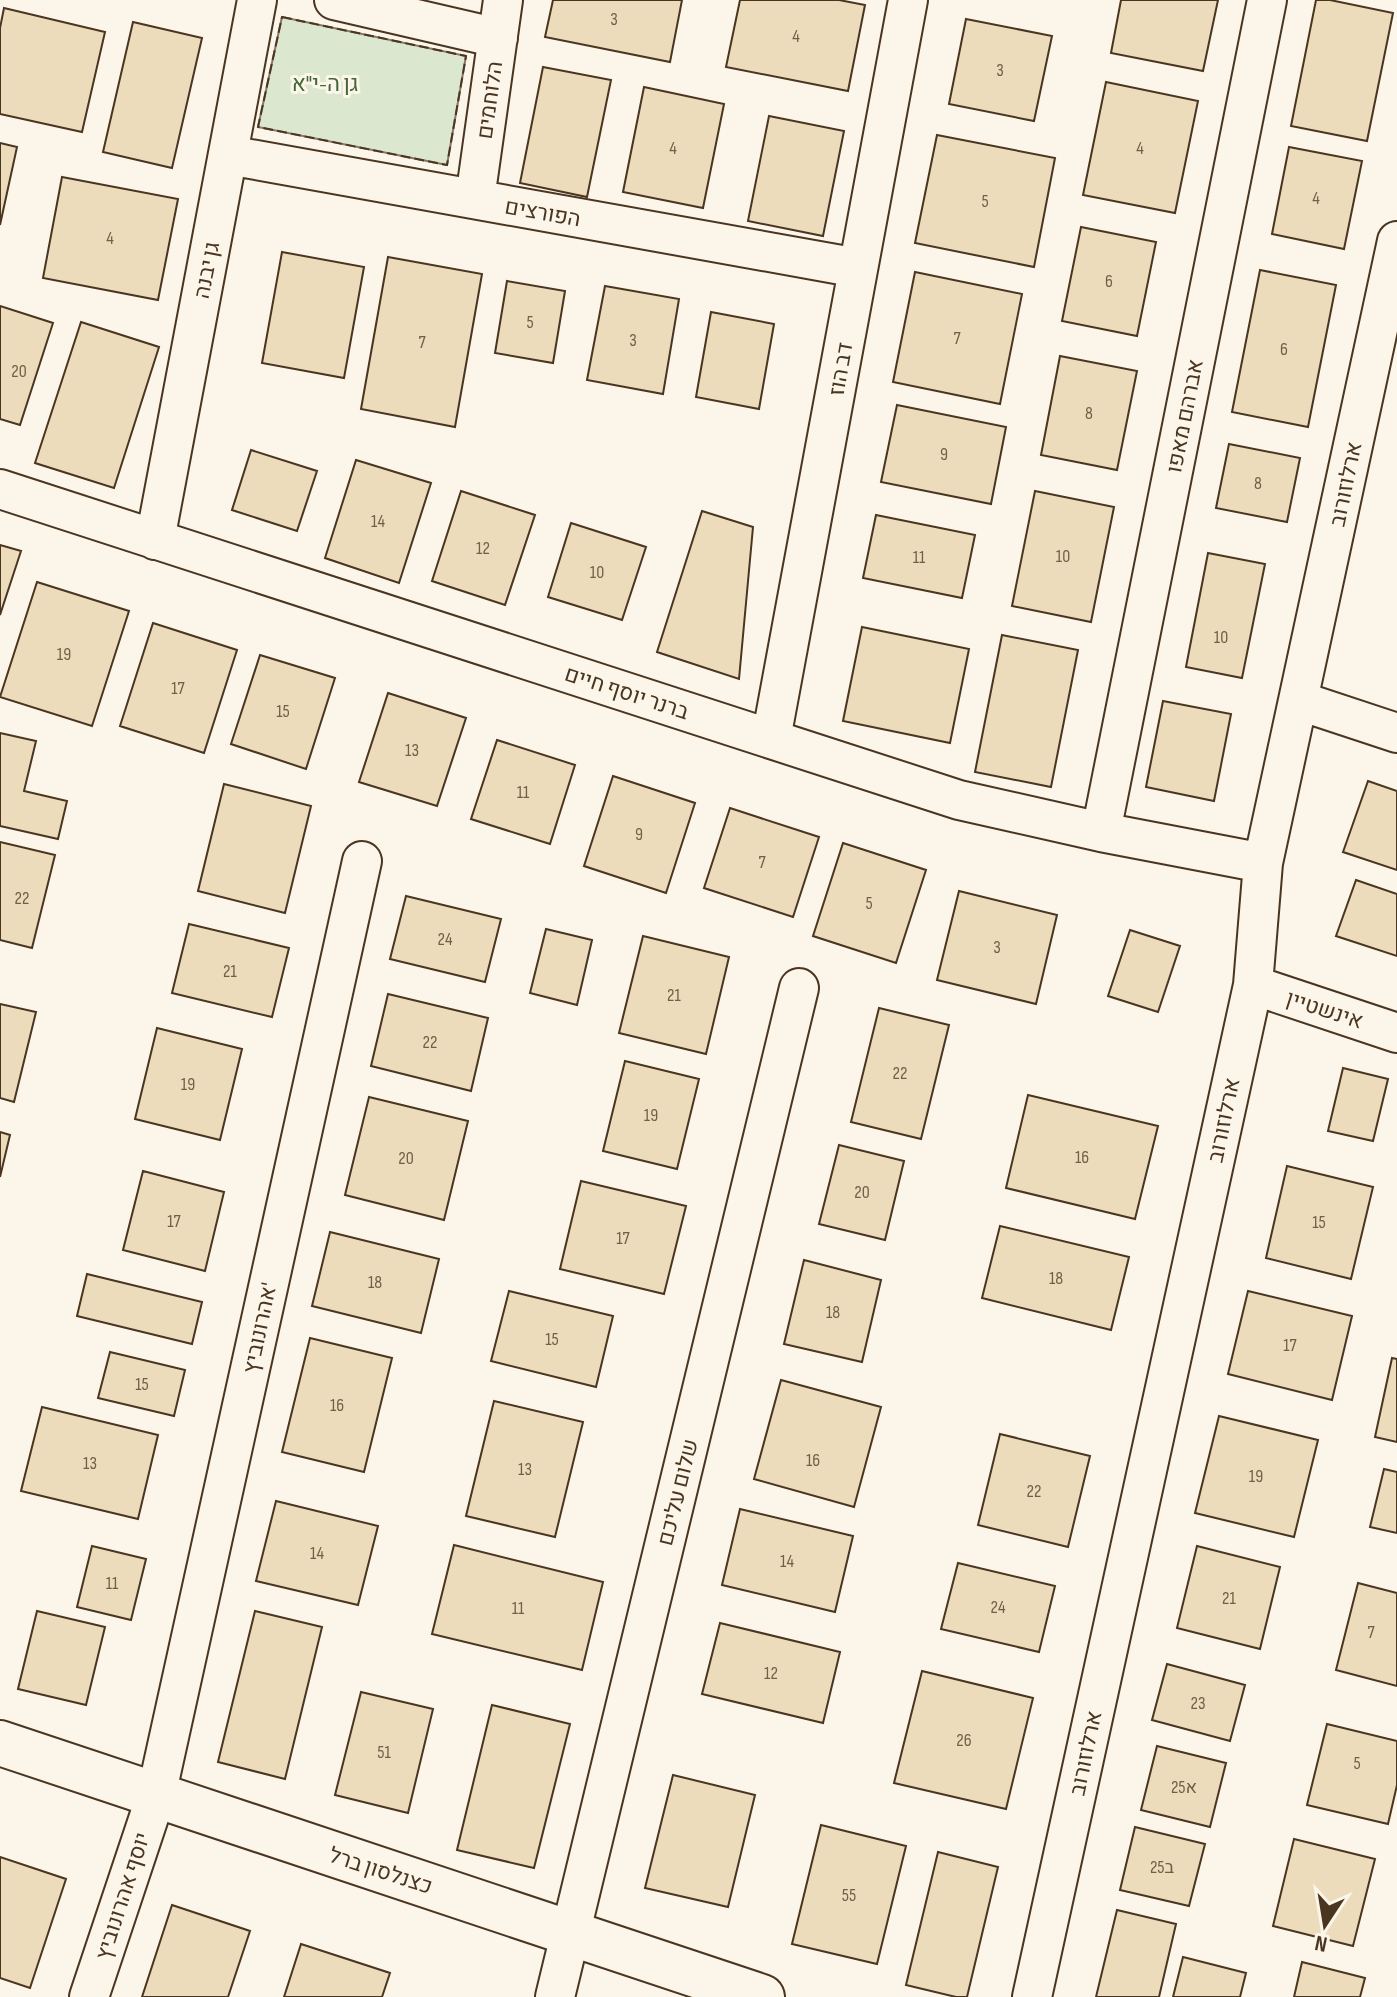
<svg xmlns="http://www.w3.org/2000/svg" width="1397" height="1997" viewBox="0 0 1397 1997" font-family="'Sofia Sans Condensed',Heebo,sans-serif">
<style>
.green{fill:#dce7d0;stroke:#887966;stroke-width:2}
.building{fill:#ecdcbc;stroke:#4a3520;stroke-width:2}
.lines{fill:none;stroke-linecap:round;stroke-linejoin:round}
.street-casing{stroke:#4a3520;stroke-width:42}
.secondary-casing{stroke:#4a3520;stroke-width:48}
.street{stroke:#fbf6e9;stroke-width:38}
.secondary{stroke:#fbf6e9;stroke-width:44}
.fence{stroke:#4a3520;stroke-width:2;stroke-dasharray:10 4;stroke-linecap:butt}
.labels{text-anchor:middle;stroke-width:6;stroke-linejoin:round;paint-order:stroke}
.number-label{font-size:18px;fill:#725f47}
.park-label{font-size:22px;fill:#436837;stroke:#fbf6e9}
.street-label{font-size:22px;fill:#4a3520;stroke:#fbf6e9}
</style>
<rect width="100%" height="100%" fill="#fbf6e9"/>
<path class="green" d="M282,17L466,56L447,165L258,127Z"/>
<path class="building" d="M553,0H682L670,62L545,37Z
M740,0H839L865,5L848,91L726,67Z
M1121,0H1218L1203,71L1111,53Z
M1316,0H1330L1393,13L1367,141L1291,126Z
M4,8L105,32L82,132L0,114V28Z
M966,19L1052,36L1034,121L949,104Z
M133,22L202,38L172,168L103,152Z
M543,67L611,80L587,197L520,183Z
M1106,82L1198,101L1175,213L1083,195Z
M644,87L724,104L703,208L623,192Z
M769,116L844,131L823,236L748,221Z
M937,135L1055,158L1034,267L915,243Z
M0,143L17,147L0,225Z
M1289,147L1362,161L1344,249L1272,234Z
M62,177L178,199L158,300L43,278Z
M1081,227L1156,242L1137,336L1062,321Z
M282,252L364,267L344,378L262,363Z
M388,257L482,274L455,427L361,409Z
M1260,270L1336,285L1308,427L1232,412Z
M915,272L1022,294L1000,404L893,382Z
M507,281L565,291L553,363L495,353Z
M605,286L679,299L663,394L587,380Z
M0,306L53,323L20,425L0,419Z
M711,312L774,324L759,409L696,397Z
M81,322L159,347L114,488L35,463Z
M1060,356L1137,371L1117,470L1041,455Z
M897,405L1006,427L991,504L881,482Z
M1229,444L1300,458L1287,522L1216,508Z
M251,450L317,471L297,531L232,510Z
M356,460L431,483L399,583L325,558Z
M461,491L535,515L505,605L432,581Z
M1035,491L1114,507L1091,622L1012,606Z
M702,511L753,527L739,679L657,652Z
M876,515L975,535L962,598L863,578Z
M571,523L646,547L622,620L548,597Z
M0,545L21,551L0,615Z
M1208,553L1265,564L1242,678L1186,667Z
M37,582L129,611L92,726L0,697Z
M153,623L237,650L204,753L120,726Z
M862,627L969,649L950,743L843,721Z
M1002,635L1078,650L1051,787L975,772Z
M260,655L335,678L306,769L231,744Z
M388,693L466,718L437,806L359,782Z
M1163,701L1231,714L1214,801L1146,787Z
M0,733L36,741L24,791L67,801L58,839L0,826Z
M497,740L575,765L550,844L471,819Z
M613,776L695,803L666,893L584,866Z
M1368,781L1397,791V870L1343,852Z
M224,784L311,806L285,913L198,891Z
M730,808L819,837L793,917L704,888Z
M0,842L55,855L32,948L0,940Z
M843,843L926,870L896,963L813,936Z
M1356,880L1397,894V956L1336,936Z
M959,891L1057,915L1036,1004L937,980Z
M406,896L501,919L485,982L390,959Z
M189,924L289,948L272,1017L172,993Z
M546,929L592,940L577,1005L530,993Z
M1130,930L1180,946L1158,1012L1108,996Z
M643,936L729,957L706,1054L619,1033Z
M388,994L488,1018L471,1091L371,1066Z
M0,1004L36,1012L14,1102L0,1098Z
M879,1008L949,1025L921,1139L851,1122Z
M157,1028L242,1049L220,1140L135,1119Z
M625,1061L699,1079L677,1169L603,1151Z
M1343,1068L1388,1079L1373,1141L1328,1131Z
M1028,1095L1158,1126L1135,1219L1006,1188Z
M369,1097L468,1121L444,1220L345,1195Z
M0,1132L10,1135L0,1177Z
M839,1145L904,1161L885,1240L819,1224Z
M1287,1166L1373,1187L1351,1279L1266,1258Z
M143,1171L224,1192L205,1271L123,1250Z
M581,1181L686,1206L664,1294L560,1269Z
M1000,1226L1129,1257L1111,1330L982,1298Z
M330,1232L439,1259L421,1333L312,1306Z
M804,1260L881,1280L862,1362L784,1344Z
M87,1274L202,1302L192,1344L77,1316Z
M509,1291L613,1316L596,1387L491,1361Z
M1248,1291L1352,1316L1332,1400L1228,1374Z
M310,1338L392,1358L364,1472L282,1452Z
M110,1352L185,1370L174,1416L98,1398Z
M1392,1358L1397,1359V1442L1375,1437Z
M781,1380L881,1407L854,1507L754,1479Z
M494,1401L583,1422L555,1537L466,1516Z
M42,1407L158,1435L138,1519L21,1491Z
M1219,1416L1318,1440L1294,1537L1195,1513Z
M1000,1434L1090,1456L1068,1547L978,1525Z
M1384,1469L1397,1472V1533L1370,1527Z
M276,1501L378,1526L358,1605L256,1581Z
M740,1509L853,1536L835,1612L722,1585Z
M454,1545L603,1582L582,1670L432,1634Z
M92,1546L146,1559L131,1620L77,1607Z
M1197,1546L1280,1567L1260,1649L1177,1628Z
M958,1563L1055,1586L1039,1652L941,1629Z
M1358,1583L1397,1593V1686L1336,1670Z
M37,1611L105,1627L86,1705L18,1689Z
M255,1611L322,1627L285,1779L218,1762Z
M720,1623L840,1652L823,1723L702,1694Z
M1167,1664L1245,1685L1230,1741L1152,1720Z
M922,1671L1033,1698L1006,1809L894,1783Z
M361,1692L433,1709L408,1813L335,1795Z
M492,1705L570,1724L534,1868L457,1850Z
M1327,1724L1397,1741V1785L1388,1824L1307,1805Z
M1157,1746L1226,1763L1210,1827L1141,1810Z
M673,1775L755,1795L728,1907L645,1888Z
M821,1825L906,1846L877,1964L792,1944Z
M1135,1827L1205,1844L1189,1906L1120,1890Z
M1294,1839L1375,1859L1353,1946L1273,1926Z
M938,1852L998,1867L967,1997H956L906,1985Z
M0,1857L66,1879L30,1988L0,1978Z
M172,1905L250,1931L228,1997H142Z
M1117,1910L1176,1924L1159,1997H1096Z
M301,1944L390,1973L382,1997H284Z
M1183,1957L1246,1973L1240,1997H1173Z
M1302,1962L1365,1978L1360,1997H1294Z"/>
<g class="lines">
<g class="street-casing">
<path id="street" d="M334,0L498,38
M228,155L858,268
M475,199L503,0
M0,489L959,800L1101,832L1263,863
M155,540L257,0
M1300,701L1397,733
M771,739L908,0
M1101,832L1267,0
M1253,985L1397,1033
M89,1997L156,1796L362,861
M555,1997L799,988
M1032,1997L1253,985L1263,863L1397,241"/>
</g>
<g class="secondary-casing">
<path id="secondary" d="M0,1743L762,1997"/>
</g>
<use href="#street" class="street"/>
<use href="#secondary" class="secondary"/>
<path class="fence" d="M282,17L466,56L447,165L258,127Z"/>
</g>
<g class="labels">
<g class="number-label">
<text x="614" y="25">3</text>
<text x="796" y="42">4</text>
<text x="1000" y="76">3</text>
<text x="673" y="154">4</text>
<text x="1140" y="154">4</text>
<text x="1316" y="204">4</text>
<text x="985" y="207">5</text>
<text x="110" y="244">4</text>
<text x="1109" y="287">6</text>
<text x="530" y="328">5</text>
<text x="957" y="344">7</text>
<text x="633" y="346">3</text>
<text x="422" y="348">7</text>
<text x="1284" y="355">6</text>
<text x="19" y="377">20</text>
<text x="1089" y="419">8</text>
<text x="944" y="460">9</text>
<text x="1258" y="489">8</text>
<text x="378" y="527">14</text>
<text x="483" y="554">12</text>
<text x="1063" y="562">10</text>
<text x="919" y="563">11</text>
<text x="597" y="578">10</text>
<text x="1221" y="643">10</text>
<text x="64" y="660">19</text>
<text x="178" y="694">17</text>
<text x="283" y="717">15</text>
<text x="412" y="756">13</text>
<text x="523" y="798">11</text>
<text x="639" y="840">9</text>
<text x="762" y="868">7</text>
<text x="22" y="904">22</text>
<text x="869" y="909">5</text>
<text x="445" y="945">24</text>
<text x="997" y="953">3</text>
<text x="230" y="977">21</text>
<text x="674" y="1001">21</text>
<text x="430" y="1048">22</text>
<text x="900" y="1079">22</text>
<text x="188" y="1090">19</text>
<text x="651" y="1121">19</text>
<text x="1082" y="1163">16</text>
<text x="406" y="1164">20</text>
<text x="862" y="1198">20</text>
<text x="174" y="1227">17</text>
<text x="1319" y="1228">15</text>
<text x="623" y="1244">17</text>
<text x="1056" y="1284">18</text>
<text x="375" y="1288">18</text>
<text x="833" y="1318">18</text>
<text x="552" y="1345">15</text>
<text x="1290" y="1351">17</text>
<text x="142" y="1390">15</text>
<text x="337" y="1411">16</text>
<text x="813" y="1466">16</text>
<text x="90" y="1469">13</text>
<text x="525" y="1475">13</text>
<text x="1256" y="1482">19</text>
<text x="1034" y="1497">22</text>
<text x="317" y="1559">14</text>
<text x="787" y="1567">14</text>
<text x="112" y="1589">11</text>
<text x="1229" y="1604">21</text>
<text x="998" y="1613">24</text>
<text x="518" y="1614">11</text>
<text x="1371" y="1638">7</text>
<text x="771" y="1679">12</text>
<text x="1198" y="1709">23</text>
<text x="964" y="1746">26</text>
<text x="384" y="1758">51</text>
<text x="1357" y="1769">5</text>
<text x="1184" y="1793">25א</text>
<text x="1162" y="1873">25ב</text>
<text x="849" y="1901">55</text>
</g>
<g class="park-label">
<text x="325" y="91">גן ה-י"א</text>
</g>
<g class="street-label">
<text transform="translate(489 100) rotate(-82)" y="8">הלוחמים</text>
<text transform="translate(543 212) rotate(10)" y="8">הפורצים</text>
<text transform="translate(206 270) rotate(-79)" y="8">גן יבנה</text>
<text transform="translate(840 369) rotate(-80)" y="8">דב הוז</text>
<text transform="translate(1184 416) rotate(-79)" y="8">אברהם מאפו</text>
<text transform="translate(1345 484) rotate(-78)" y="8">ארלוזורוב</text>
<text transform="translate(627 692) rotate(18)" y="8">ברנר יוסף חיים</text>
<text transform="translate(1325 1009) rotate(18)" y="8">אינשטיין</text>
<text transform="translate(1223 1120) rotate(-78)" y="8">ארלוזורוב</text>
<text transform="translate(259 1328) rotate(-78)" y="8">אהרונוביץ'</text>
<text transform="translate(677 1492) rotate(-76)" y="8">שלום עליכם</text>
<text transform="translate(1085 1753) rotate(-78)" y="8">ארלוזורוב</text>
<text transform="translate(381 1870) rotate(18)" y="8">כצנלסון ברל</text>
<text transform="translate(122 1896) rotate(-72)" y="8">יוסף אהרונוביץ</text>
</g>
</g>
<g transform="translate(1325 1925) rotate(192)" stroke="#fbf6e9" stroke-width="6" paint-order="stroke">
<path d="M0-6L14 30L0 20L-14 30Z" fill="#4a3520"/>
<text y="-12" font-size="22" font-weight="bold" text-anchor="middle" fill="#4a3520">N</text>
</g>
</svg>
